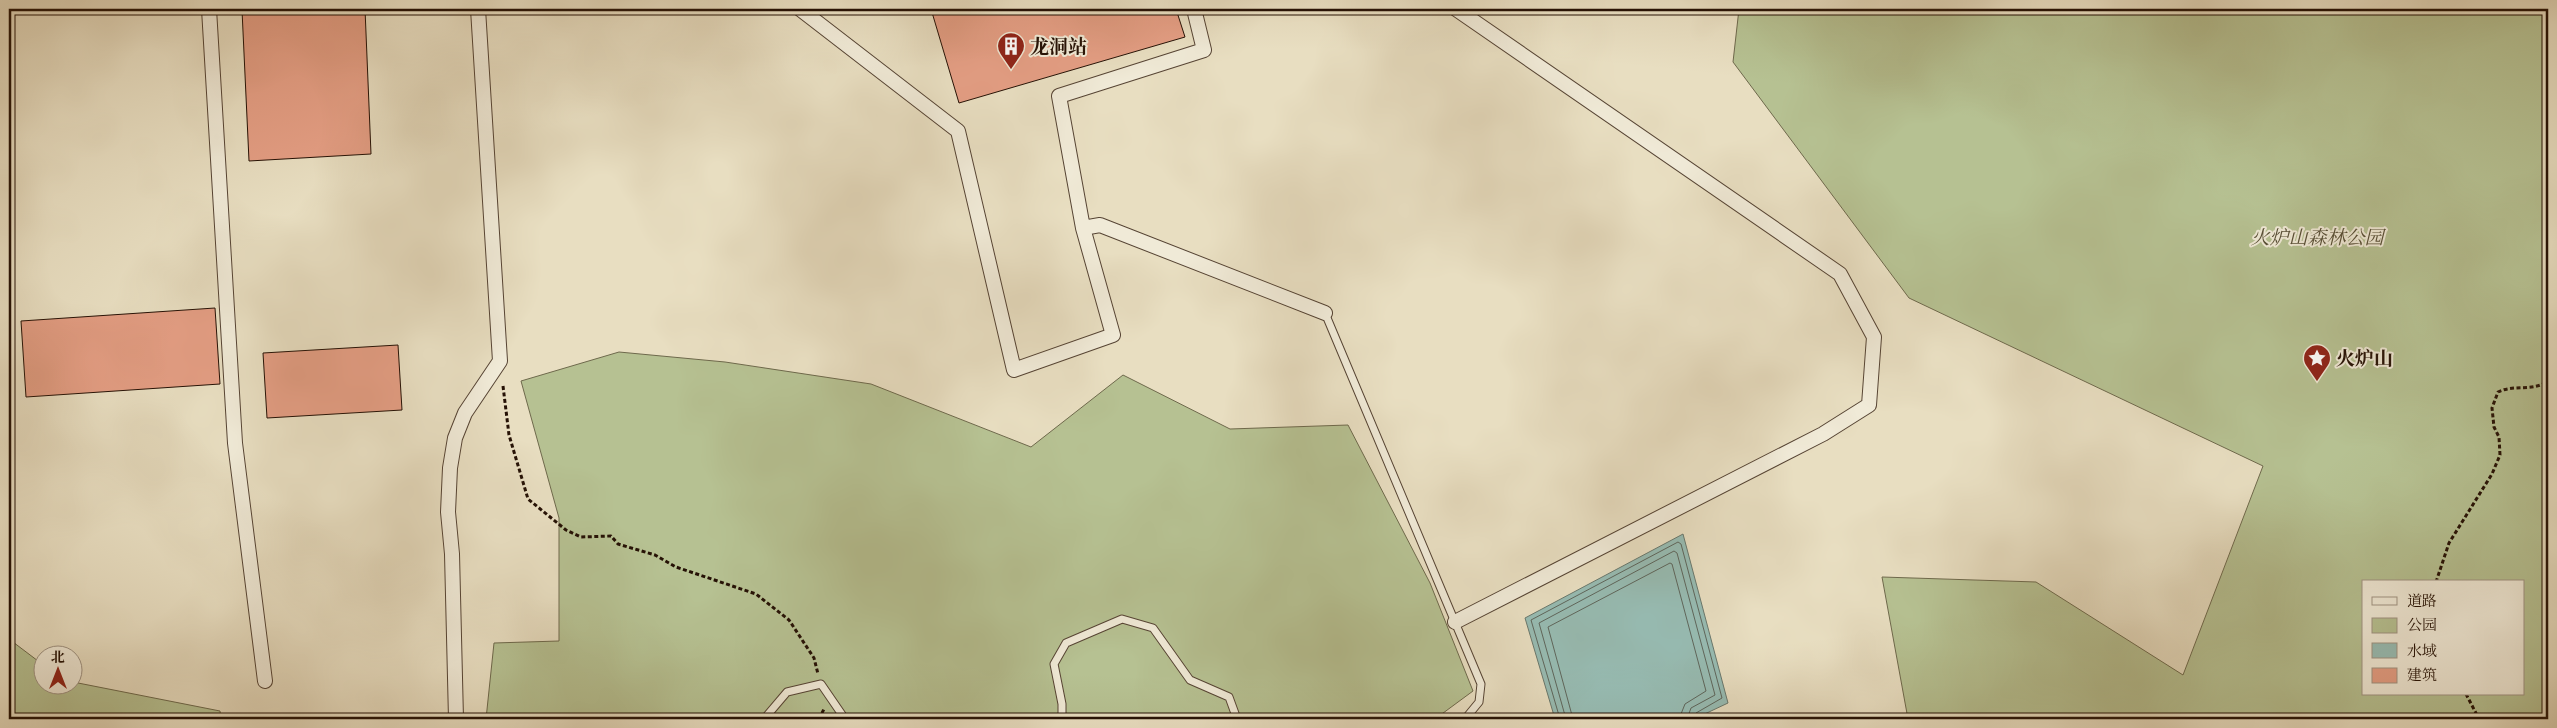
<svg xmlns="http://www.w3.org/2000/svg" width="2557" height="728" viewBox="0 0 2557 728" font-family="'IM FELL DW Pica','Noto Serif SC',serif">
<style>
.green{fill:#b6c192;stroke:#6e694c;fill-rule:evenodd}
.water{fill:#97bcb3;stroke:#69786d}
.lines{fill:none;stroke-linecap:round;stroke-linejoin:round}
.shore{stroke:#5e665c;stroke-width:1}
.building{fill:#e49e84;stroke:#251105}
.service-casing{stroke:#564434;stroke-width:9}
.minor-casing{stroke:#564434;stroke-width:16}
.path{stroke:#251105;stroke-width:3;stroke-dasharray:4 2.5;stroke-linecap:butt}
.service{stroke:#f0ead7;stroke-width:7}
.minor{stroke:#f0ead7;stroke-width:14}
.labels{text-anchor:middle;stroke-width:4;stroke-linejoin:round;paint-order:stroke}
.poi-label{font-size:19px;font-weight:bold;fill:#251105;stroke:#f0ead7;text-anchor:start}
.park-label{font-size:19px;font-style:italic;fill:#584f36;stroke:#f0ead7}
</style>
<rect width="100%" height="100%" fill="#e8dec1"/>
<filter id="stains"><feTurbulence type="fractalNoise" baseFrequency=".004" numOctaves="4"/><feColorMatrix values="0 0 0 0 .2 0 0 0 0 .09 0 0 0 0 .02 0 0 0 .5 -.17"/></filter>
<radialGradient id="worn" r=".72"><stop offset=".6" stop-color="#630" stop-opacity="0"/><stop offset="1" stop-color="#630" stop-opacity=".3"/></radialGradient>
<path class="green" d="M1739,9H2548V719H1908L1882,577L2036,582L2183,675L2263,466L1909,298L1733,62ZM2363,582H2523V694H2363Z
M619,352L725,362L871,384L1031,447L1123,375L1230,429L1348,425L1430,583L1473,691L1435,719H486L494,643L559,641V518L521,381Z
M9,639L42,664V686H72L73,682L220,711L221,719H9Z"/>
<path class="water" d="M1683,534L1728,703L1694,719H1555L1525,618Z"/>
<g class="lines">
<path class="shore" d="M1560,719L1531,620L1678,542L1681,544L1722,698L1696,713L1693,719
M1566,719L1539,623L1674,551L1677,553L1715,695L1691,708L1687,719
M1573,719L1548,627L1670,563L1672,564L1706,691L1685,704L1679,719"/>
</g>
<path class="building" d="M268,9H365L371,154L249,161L242,10Z
M931,9H1176L1185,37L959,103Z
M215,308L220,384L26,397L21,321Z
M398,345L402,410L267,418L263,353Z"/>
<g class="lines">
<g class="service-casing">
<path id="service" d="M1325,313L1481,684L1479,702L1465,719
M764,719L787,692L821,684L845,719
M1062,719V704L1054,664L1066,643L1122,619L1153,628L1190,680L1229,697L1237,719"/>
</g>
<g class="minor-casing">
<path id="minor" d="M209,9L235,443L265,681
M800,9L958,131L1014,370L1113,335L1083,228L1100,225L1325,313
M1083,228L1059,96L1204,50L1194,9
M1455,622L1823,434L1869,405L1874,337L1840,274L1456,9
M456,719L452,554L448,512L450,468L455,438L465,413L500,361L478,9"/>
</g>
<path class="path" d="M2548,266L2545,277L2548,284
M2548,315L2546,326L2548,335
M503,386L509,435L528,499L566,530L581,537L611,536L618,544L655,555L676,567L756,594L789,620L814,658L818,674
M2436,582L2449,543L2492,474L2500,455L2499,437L2494,427L2492,408L2498,392C2514,384 2533,392 2548,381
M2466,694L2479,719
M819,719L824,709"/>
<use href="#service" class="service"/>
<use href="#minor" class="minor"/>
</g>
<defs>
<g id="building-pin" transform="scale(1.4375)"><path d="M0 17L-7.5 6A9.5 9.5 0 1 1 7.5 6Z" fill="#8f2418" stroke="#f0ead7"/><path d="M-4-6H4V6H1V3H-1V6H-4ZM-2.5-4.3h1.7v1.8h-1.7ZM.8-4.3h1.7v1.8H.8ZM-2.5-1h1.7V.8h-1.7ZM.8-1h1.7V.8H.8Z" fill="#fff"/></g>
<g id="sight-pin" transform="scale(1.4375)"><path d="M0 17L-7.5 6A9.5 9.5 0 1 1 7.5 6Z" fill="#8f2418" stroke="#f0ead7"/><path d="M0-6L1.8-2.2L6-1.7L2.9 1.2L3.7 5.4L0 3.3L-3.7 5.4L-2.9 1.2L-6-1.7L-1.8-2.2Z" fill="#fff"/></g>
</defs>
<g fill-rule="evenodd">
<use href="#building-pin" x="1011" y="46"/>
<use href="#sight-pin" x="2317" y="358"/>
</g>
<g class="labels">
<g class="poi-label">
<text x="1030" y="53">龙洞站</text>
<text x="2336" y="365">火炉山</text>
</g>
<g class="park-label">
<text x="2317" y="244">火炉山森林公园</text>
</g>
</g>
<rect width="2557" height="728" fill="none" stroke="#e8dec1" stroke-width="30"/>
<rect x="10" y="10" width="2537" height="708" fill="none" stroke="#251105" stroke-width="2.5"/>
<rect x="15" y="15" width="2527" height="698" fill="none" stroke="#251105"/>
<rect x="2362" y="580" width="162" height="115" fill="#f0ead7" stroke="#9f9383"/>
<rect x="2372" y="597" width="25" height="8" fill="#f0ead7" stroke="#9f9383"/>
<text x="2407" y="606" font-size="15" fill="#251105">道路</text>
<rect x="2372" y="618" width="25" height="15" fill="#b6c192" stroke="#9f9383"/>
<text x="2407" y="630" font-size="15" fill="#251105">公园</text>
<rect x="2372" y="643" width="25" height="15" fill="#97bcb3" stroke="#9f9383"/>
<text x="2407" y="656" font-size="15" fill="#251105">水域</text>
<rect x="2372" y="668" width="25" height="15" fill="#e49e84" stroke="#9f9383"/>
<text x="2407" y="680" font-size="15" fill="#251105">建筑</text>
<g transform="translate(58 670)"><circle r="24" fill="#f0ead7" stroke="#9f9383"/>
<path d="M0-4L9 19L0 12L-9 19Z" fill="#8f2418"/>
<text y="-8" font-size="14" font-weight="bold" text-anchor="middle" fill="#251105">北</text>
</g>
<rect width="100%" height="100%" filter="url(#stains)"/>
<rect width="100%" height="100%" fill="url(#worn)"/>
</svg>
